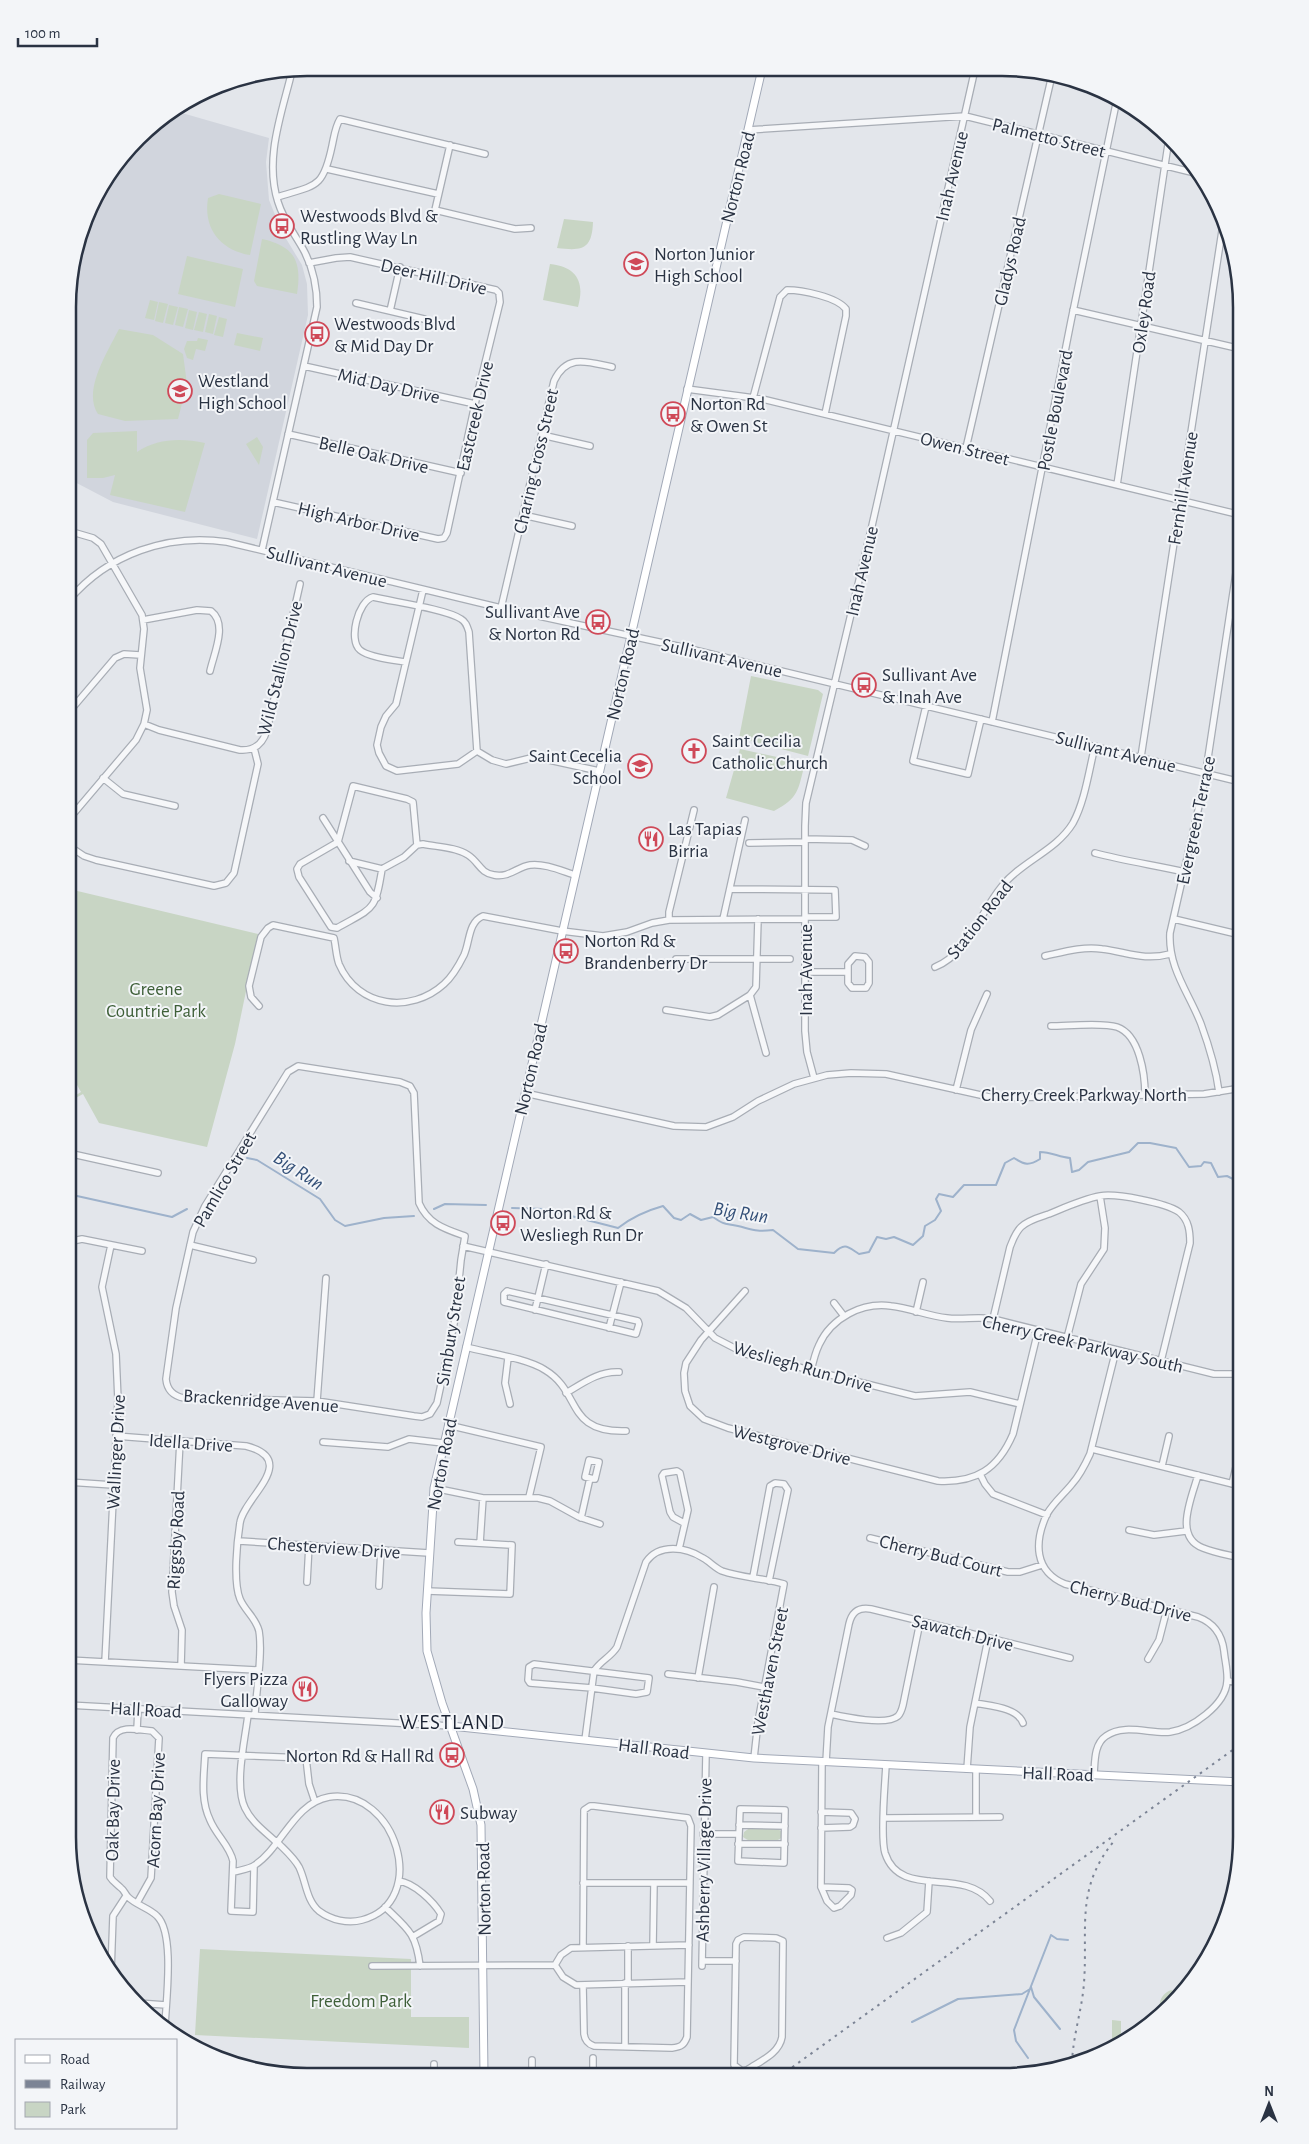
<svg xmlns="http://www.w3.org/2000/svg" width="1309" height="2144" viewBox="0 0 1309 2144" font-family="'Alegreya Sans',sans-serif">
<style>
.built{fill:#d1d5dd}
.green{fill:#c8d5c4}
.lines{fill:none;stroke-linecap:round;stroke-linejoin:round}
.stream{stroke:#9eb2cb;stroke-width:2}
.minor-casing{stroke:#a8adb5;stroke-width:8}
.major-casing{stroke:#a2a9b7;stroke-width:9}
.minor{stroke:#f6f7f9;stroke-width:5.5}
.major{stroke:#fff;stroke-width:7}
.rail{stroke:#7c8495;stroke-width:2;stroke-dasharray:2.5 5;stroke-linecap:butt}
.labels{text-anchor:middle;stroke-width:4;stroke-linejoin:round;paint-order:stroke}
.street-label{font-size:19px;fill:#2a3343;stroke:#f3f5f8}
.poi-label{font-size:19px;fill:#2a3343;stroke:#f3f5f8;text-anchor:start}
.park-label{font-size:19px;fill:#3e5f38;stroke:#f3f5f8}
.water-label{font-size:20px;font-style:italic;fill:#345078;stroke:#f3f5f8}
.quarter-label{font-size:21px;letter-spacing:1px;fill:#1c2434;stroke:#f3f5f8}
.rim{fill:none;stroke:#2a3343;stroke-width:2.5}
</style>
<rect width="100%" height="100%" fill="#e3e6eb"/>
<path class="built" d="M175,111L269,138L266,162L269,200L282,232L302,265L307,284L308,315L257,539L113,502L69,479L70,277L92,201L149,127Z"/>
<path class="green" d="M219,194L261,204L250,255C220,250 203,228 208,198Z
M564,219L593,222C592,250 582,251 557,248Z
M262,239C295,246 302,262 297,294L257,286L254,281Z
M187,256L243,269L235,307L178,294Z
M550,264C577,267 585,282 578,307L543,300Z
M150,300L158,302L154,320L145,318Z
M159,302L168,304L163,323L155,321Z
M169,305L178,307L173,325L165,323Z
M179,307L188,309L183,327L175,325Z
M189,310L197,312L193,330L185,328Z
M199,312L207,314L203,332L194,330Z
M209,314L217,316L213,334L205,332Z
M219,317L227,319L223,337L214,335Z
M119,329L153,335L183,354L187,384L178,419L125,421L98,414C82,391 108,351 119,329Z
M237,333L263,338L260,351L234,345Z
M198,338L208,340L205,351L196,349L193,360L187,358L184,349L187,341H197Z
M137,431V452C157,438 182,438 205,443L185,512L110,495L115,475L103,478H87V440L93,433Z
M257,437L263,447L259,465L246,444Z
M751,676L818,690L823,694L808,756L739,738Z
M740,749L805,763C798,790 799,798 774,811L726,798Z
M69,889L258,934L235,1044L207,1147L99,1123L83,1094L68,1102V1100L81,1092L68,1069Z
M751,1827L778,1829L782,1832L781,1838C773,1845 751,1844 743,1837L744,1832Z
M200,1949L411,1959V2017H469V2048L195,2035Z
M1171,1990L1181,1994L1161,2014C1157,2004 1161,1994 1171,1990Z
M1112,2020L1121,2021V2039H1112Z"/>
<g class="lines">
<path class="stream" d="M247,1158L257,1160L320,1199L335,1220L345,1226L384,1218L414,1216
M68,1194L172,1217L187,1209
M512,1208L544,1209L618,1228C632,1217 645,1211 663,1206L674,1218L681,1220L690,1214L701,1220L713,1217C726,1226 725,1223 738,1226C754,1230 756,1232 773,1230L798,1249L834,1253C845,1242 848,1247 859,1254L869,1252L877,1237L886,1239L894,1237L913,1245L923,1236L925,1226L935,1220L941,1211L936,1199L939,1194L953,1197L964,1185H996L1005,1163L1014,1158C1025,1165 1029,1166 1040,1159V1152C1051,1152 1059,1157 1070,1158L1072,1172L1079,1170L1088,1162L1129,1152L1138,1143H1150L1176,1148L1189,1167L1201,1166L1204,1162L1211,1163L1218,1177L1227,1176L1241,1183
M434,1209L445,1204L486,1205
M1031,1987L1034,1997L1060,2029
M912,2022L958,1999L1022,1994L1030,1989
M1028,2058L1016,2041L1014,2030L1051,1935L1057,1939L1068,1940"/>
<g class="minor-casing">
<path id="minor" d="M748,130L965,116L1199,174
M450,145L435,210L515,229L531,228
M327,169L438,194
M277,197C316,185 323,189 332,146C334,137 335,127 340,119L485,154
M356,303L424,319
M1073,310L1241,349
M390,311L400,267
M304,366L475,404
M687,389L762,399L1241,515
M753,398L780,297L787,290C802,290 837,297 846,309V316L825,414
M288,434L461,473
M542,435L590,446
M966,448L1052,75
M1117,485L1169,138
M273,502L438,539L444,538L447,533L475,404L500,302L499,293L496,290L350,257L336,258L309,263
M523,515L572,526
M262,550L317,307C317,287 313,267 303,249C294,233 283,219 278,202C264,158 282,113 292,71
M69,600C108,554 168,533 227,542L501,608L682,647L1241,782
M501,608L554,381C567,353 588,362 612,367
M143,620L197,610L211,611C228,624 214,653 210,671
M405,662C393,660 368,657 360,650C348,640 358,601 373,597C394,602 446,609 461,619C466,622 467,626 469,632L477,751L458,764L397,771L386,766L379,753L377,745L381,727L386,716L396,704L423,590
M926,706L913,761L968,774L981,719
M69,712L115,658L124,654L140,655
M992,722L1071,321L1117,99
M144,724L159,730L240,750C254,751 263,744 267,730L300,584
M477,751L492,760L506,764L535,757L599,771
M1141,757L1224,218
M103,778L123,794L175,806
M323,818L370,892L377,898
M69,819L136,740L144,724L147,710L140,668L144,629L142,615L101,544L93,538L69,531
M805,839L852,840L865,846
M338,842L300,864L297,869L299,877L331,927L337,928C374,907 375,912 382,869
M338,842L353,786L407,799L413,802L417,845
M749,843L805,842
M417,845L423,844C437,847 456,847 468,855C479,862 480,873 494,875C509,878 517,867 530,865C544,863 562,871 575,875
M69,846L84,856L96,860L214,886L226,883L234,873L258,764L254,748
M1095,853C1125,861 1154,865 1185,872
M349,861L382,869L404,857L417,845
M730,889L835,890L836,917H805
M723,919L745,820
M1174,919L1241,935
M669,920V912L694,810
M855,956L865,957L869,962V983L866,988H852L848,983V964Z
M1045,956C1063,952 1083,946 1102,949C1127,952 1144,961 1170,954
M676,959H790
M935,967C967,955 981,911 1002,886C1022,861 1056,851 1073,823C1085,801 1089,770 1095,746
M805,972H848
M750,995L766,1053
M259,1006L251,997L249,986L261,937L268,928L273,925L334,938C336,947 336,956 339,964C358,1008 411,1014 444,984C452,977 459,965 464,955C470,942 468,922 483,916L562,931L603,936L627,932L652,923L669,920L805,919
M666,1010L710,1017L718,1015L750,995L756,987L758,919
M1051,1026C1066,1026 1103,1022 1117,1027C1140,1035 1145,1075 1145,1095
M298,1066L400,1082L410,1086L414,1093L419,1203C428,1224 445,1229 465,1236L461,1260L455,1319L437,1403L430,1414L422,1417L414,1416L317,1401L184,1398C173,1396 167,1390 166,1379L176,1308L193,1232L205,1206L288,1072Z
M814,1078L807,1052L805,1031V826L806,803L871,530L975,69
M956,1090L971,1030L987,994
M1219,1092C1216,1069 1209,1046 1201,1024C1189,993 1168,968 1170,933L1204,784L1241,540
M525,1093L674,1126L706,1127L733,1117L758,1101L794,1084L827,1075L851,1073L886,1074L994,1098L1204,1094L1241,1088
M68,1153L158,1173
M68,1242L82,1239L142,1251
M190,1245L253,1260
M463,1246L658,1291L686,1308L715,1338L746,1354L915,1396L970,1392L1020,1404
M507,1291L638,1321L639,1324L636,1334L504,1302V1294Z
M745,1291L701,1340L686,1363L684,1373L685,1391L690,1406L704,1419L728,1428L938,1481C976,1483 998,1469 1013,1434L1038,1331
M834,1303L844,1316
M535,1310L546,1264
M916,1312L923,1282
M993,1319L1010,1247C1013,1240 1015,1233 1021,1227C1028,1220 1040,1217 1049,1214C1066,1207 1083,1199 1100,1196C1116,1193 1166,1203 1179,1212C1189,1220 1190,1232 1190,1243L1161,1361
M609,1328L621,1282
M1067,1338L1081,1284L1104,1249L1105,1228L1100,1196
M466,1347C488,1353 526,1358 545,1370C582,1392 565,1433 626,1431
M508,1358L505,1383L510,1404
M811,1371C813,1362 815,1353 819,1345C831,1318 862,1302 891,1306C910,1308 928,1316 947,1318C963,1320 978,1316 993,1319L1214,1374H1241
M566,1393C583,1383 599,1371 619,1372
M317,1401L326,1278
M448,1425L541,1447L529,1497
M116,1436L246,1446C301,1460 243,1498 240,1523C237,1541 233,1582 240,1599C245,1611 256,1618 259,1631C263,1654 256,1691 255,1715
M180,1441L172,1592L174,1606L182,1630L181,1666
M323,1442L388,1447L409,1439L443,1443
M1092,1449L1241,1486
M589,1460L599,1462L595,1479L585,1477Z
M1162,1466L1169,1436
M980,1474L985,1484L993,1494L1047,1515
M1198,1475C1192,1497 1173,1537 1203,1548C1215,1553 1229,1555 1241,1558
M68,1482L113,1485
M1232,1484L1241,1446
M434,1488L483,1498H538L550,1501L579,1517L600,1524
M581,1518L590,1478
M1129,1530L1154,1535L1186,1531
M870,1538L1008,1572H1020L1042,1565
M239,1541L429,1553
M480,1543L483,1498
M679,1549L688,1510L680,1473L677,1471L664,1473L662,1476L670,1512L673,1517L684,1523
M753,1577L770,1486L775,1483L784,1484L788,1490L769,1581
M307,1582L309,1545
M379,1586L381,1550
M427,1591L510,1594L512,1545L458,1542
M1148,1659L1159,1640L1167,1609
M68,1660L258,1670
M105,1662L118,1400L116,1354L102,1287L111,1245
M534,1664L649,1678L647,1692L636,1694L592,1688L530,1683L528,1680L529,1667Z
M668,1674L737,1682L764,1687
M698,1678L714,1587
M1227,1681L1241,1682
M975,1703C989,1706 1017,1707 1023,1723
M68,1705L451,1726
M831,1714C844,1717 887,1726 898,1716C901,1713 902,1709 903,1705L920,1622
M137,1730L138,1708
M585,1740L594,1671C600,1661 611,1657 617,1647L646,1562C659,1543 686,1547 703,1558C709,1561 715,1568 722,1571C742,1578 764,1578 784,1584L758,1722L754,1758
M826,1762L828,1727L849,1624C852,1611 859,1607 871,1609L1070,1658
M886,1765C885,1785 880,1836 885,1853C900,1900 962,1866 990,1901
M967,1769L970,1727L988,1639
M1094,1774C1095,1761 1094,1744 1106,1736C1124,1723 1150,1734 1170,1732C1191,1729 1226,1705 1227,1681C1228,1672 1225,1661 1224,1651C1222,1634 1214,1623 1198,1617L1065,1584C1034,1571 1034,1542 1047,1514C1053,1503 1064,1494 1072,1484C1080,1475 1085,1465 1090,1454L1116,1350
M740,1809L785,1810L784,1863L738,1861Z
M976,1816V1769
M884,1818L1000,1817
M739,1825L785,1826
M821,1828L850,1827L853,1825L855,1819L851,1813L821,1812
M703,1834H739
M738,1844H785
M254,1867L253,1912L231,1911L233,1861C230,1846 216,1835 210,1820C200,1799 204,1776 205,1754L306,1758L309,1784L315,1802
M234,1872C240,1870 250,1869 255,1865C282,1847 294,1803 329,1797C396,1787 431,1902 362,1920C348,1924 331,1920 319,1911C306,1900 306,1881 299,1867C294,1858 286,1851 279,1844L274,1840C263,1830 251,1821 245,1808C234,1785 245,1740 248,1715
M399,1881C414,1883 433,1901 441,1914L439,1921L414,1936
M583,1883H690
M821,1887L822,1761
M821,1887L849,1888L852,1890L851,1895L840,1906L834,1908L827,1901Z
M137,1903L151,1878L159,1738L152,1731C140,1730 119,1724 113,1738L110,1877C113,1882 117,1884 121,1888C124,1890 125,1894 128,1897C136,1905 149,1908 157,1916C175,1933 166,2001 165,2026
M385,1907C408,1929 416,1933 420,1966
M744,1937L776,1938L783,1941L782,2037C779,2054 760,2061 747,2070L742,2071L734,2065L736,1944L738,1940Z
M887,1938L901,1933L927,1912L929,1881
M628,1946V1983
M653,1946L654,1883
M583,1947L584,1810L590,1806H594L688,1818L691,1826L687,2037C684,2045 681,2047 672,2048L594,2046C588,2044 585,2041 584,2034L583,1985
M702,1961H736
M555,1965L561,1955L571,1948L689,1945
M555,1965L563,1977L576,1985L688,1982
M372,1966L555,1965
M702,1966L706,1754
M111,1972L113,1916L126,1896
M138,2003L166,2005
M625,2046V1983
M593,2058V2075
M532,2060V2075
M434,2075V2064"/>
</g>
<g class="major-casing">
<path id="major" d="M451,1726L754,1758L1241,1782
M484,2075L481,1825L473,1789L442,1703L427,1651L426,1613L434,1488L762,69"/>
</g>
<use href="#minor" class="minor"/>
<use href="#major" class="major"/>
<path class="rail" d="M1072,2063C1073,2035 1082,2010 1084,1983C1088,1927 1075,1889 1114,1841
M780,2076L1241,1744"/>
</g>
<defs>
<g id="bus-ring" transform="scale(1.25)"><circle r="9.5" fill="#f3f5f8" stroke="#cf4958" stroke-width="1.5"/><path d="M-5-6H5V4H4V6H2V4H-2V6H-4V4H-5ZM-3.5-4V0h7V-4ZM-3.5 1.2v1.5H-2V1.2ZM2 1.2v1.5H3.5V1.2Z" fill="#cf4958"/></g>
<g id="school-ring" transform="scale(1.25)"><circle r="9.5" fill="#f3f5f8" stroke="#cf4958" stroke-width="1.5"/><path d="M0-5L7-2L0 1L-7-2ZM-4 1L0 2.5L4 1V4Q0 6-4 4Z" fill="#cf4958"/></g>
<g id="church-ring" transform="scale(1.25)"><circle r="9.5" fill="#f3f5f8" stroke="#cf4958" stroke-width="1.5"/><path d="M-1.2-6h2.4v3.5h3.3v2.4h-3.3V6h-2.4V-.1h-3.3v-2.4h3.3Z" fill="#cf4958"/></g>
<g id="restaurant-ring" transform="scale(1.25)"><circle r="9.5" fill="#f3f5f8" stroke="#cf4958" stroke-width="1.5"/><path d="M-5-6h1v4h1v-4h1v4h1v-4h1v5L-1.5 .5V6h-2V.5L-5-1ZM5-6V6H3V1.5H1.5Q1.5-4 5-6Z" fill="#cf4958"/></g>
</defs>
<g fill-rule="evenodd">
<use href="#bus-ring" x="282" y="226"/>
<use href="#school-ring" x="636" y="264"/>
<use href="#bus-ring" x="317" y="334"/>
<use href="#school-ring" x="180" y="391"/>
<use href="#bus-ring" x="673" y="414"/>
<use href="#bus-ring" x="598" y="622"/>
<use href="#bus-ring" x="864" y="685"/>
<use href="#church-ring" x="694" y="751"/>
<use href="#school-ring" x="640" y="766"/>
<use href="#restaurant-ring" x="651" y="839"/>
<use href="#bus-ring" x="566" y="951"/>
<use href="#bus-ring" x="503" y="1223"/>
<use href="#restaurant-ring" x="305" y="1689"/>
<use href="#bus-ring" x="452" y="1755"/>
<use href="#restaurant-ring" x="442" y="1812"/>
</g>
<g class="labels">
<g class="street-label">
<text transform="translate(1049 137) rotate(14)" y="7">Palmetto Street</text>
<text transform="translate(951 176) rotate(-77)" y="7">Inah Avenue</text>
<text transform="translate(737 177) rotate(-76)" y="7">Norton Road</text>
<text transform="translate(1009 261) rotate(-77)" y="7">Gladys Road</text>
<text transform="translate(434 276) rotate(13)" y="7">Deer Hill Drive</text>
<text transform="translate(1143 312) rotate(-82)" y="7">Oxley Road</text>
<text transform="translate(389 385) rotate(13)" y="7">Mid Day Drive</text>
<text transform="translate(1054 410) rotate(-79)" y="7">Postle Boulevard</text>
<text transform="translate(474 416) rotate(-77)" y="7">Eastcreek Drive</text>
<text transform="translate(965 448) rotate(14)" y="7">Owen Street</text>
<text transform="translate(374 454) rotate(13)" y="7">Belle Oak Drive</text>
<text transform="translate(535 461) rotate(-77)" y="7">Charing Cross Street</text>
<text transform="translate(1182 488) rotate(-81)" y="7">Fernhill Avenue</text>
<text transform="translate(359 521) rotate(13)" y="7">High Arbor Drive</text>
<text transform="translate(327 566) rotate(14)" y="7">Sullivant Avenue</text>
<text transform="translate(861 571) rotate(-77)" y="7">Inah Avenue</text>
<text transform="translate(722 657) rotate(13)" y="7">Sullivant Avenue</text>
<text transform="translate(279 668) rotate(-76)" y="7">Wild Stallion Drive</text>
<text transform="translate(622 674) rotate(-77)" y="7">Norton Road</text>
<text transform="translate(1116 751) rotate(14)" y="7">Sullivant Avenue</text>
<text transform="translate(1195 820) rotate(-78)" y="7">Evergreen Terrace</text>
<text transform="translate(979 919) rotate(-52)" y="7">Station Road</text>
<text transform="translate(805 970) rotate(-90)" y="7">Inah Avenue</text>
<text transform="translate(530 1069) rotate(-77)" y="7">Norton Road</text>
<text x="1084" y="1101">Cherry Creek Parkway North</text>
<text transform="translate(224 1179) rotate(-60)" y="7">Pamlico Street</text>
<text transform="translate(450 1331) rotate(-81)" y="7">Simbury Street</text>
<text transform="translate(1083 1343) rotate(13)" y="7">Cherry Creek Parkway South</text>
<text transform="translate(803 1366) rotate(16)" y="7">Wesliegh Run Drive</text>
<text transform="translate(261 1400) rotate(4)" y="7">Brackenridge Avenue</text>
<text transform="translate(191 1442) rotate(4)" y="7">Idella Drive</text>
<text transform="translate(792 1444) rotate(14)" y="7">Westgrove Drive</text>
<text transform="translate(115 1452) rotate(-87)" y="7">Wallinger Drive</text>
<text transform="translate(441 1464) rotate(-79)" y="7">Norton Road</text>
<text transform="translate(175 1540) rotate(-87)" y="7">Riggsby Road</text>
<text transform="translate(334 1547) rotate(4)" y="7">Chesterview Drive</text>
<text transform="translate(941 1555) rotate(14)" y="7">Cherry Bud Court</text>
<text transform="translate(1131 1600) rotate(14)" y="7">Cherry Bud Drive</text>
<text transform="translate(963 1632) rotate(14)" y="7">Sawatch Drive</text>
<text transform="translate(769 1671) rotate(-79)" y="7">Westhaven Street</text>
<text transform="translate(146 1709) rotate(3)" y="7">Hall Road</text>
<text transform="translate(654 1748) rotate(7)" y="7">Hall Road</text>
<text transform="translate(1058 1773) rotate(2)" y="7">Hall Road</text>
<text transform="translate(112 1810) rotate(-89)" y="7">Oak Bay Drive</text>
<text transform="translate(155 1810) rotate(-87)" y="7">Acorn Bay Drive</text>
<text transform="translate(703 1860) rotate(-89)" y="7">Ashberry Village Drive</text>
<text transform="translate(483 1889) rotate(-91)" y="7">Norton Road</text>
</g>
<g class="poi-label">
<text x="300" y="222">Westwoods Blvd &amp;<tspan x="300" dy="22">Rustling Way Ln</tspan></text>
<text x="654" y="260">Norton Junior<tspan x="654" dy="22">High School</tspan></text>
<text x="334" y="330">Westwoods Blvd<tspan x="334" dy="22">&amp; Mid Day Dr</tspan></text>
<text x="198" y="387">Westland<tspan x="198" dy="22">High School</tspan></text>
<text x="690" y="410">Norton Rd<tspan x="690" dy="22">&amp; Owen St</tspan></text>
<text x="580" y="618" text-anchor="end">Sullivant Ave<tspan x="580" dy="22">&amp; Norton Rd</tspan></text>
<text x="882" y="681">Sullivant Ave<tspan x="882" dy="22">&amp; Inah Ave</tspan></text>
<text x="712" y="747">Saint Cecilia<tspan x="712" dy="22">Catholic Church</tspan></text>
<text x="622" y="762" text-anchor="end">Saint Cecelia<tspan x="622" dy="22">School</tspan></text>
<text x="668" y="835">Las Tapias<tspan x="668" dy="22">Birria</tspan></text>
<text x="584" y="947">Norton Rd &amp;<tspan x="584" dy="22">Brandenberry Dr</tspan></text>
<text x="520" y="1219">Norton Rd &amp;<tspan x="520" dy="22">Wesliegh Run Dr</tspan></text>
<text x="288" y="1685" text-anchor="end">Flyers Pizza<tspan x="288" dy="22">Galloway</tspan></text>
<text x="434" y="1762" text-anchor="end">Norton Rd &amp; Hall Rd</text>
<text x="460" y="1819">Subway</text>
</g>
<g class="park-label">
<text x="156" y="995">Greene<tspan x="156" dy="22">Countrie Park</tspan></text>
<text x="361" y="2007">Freedom Park</text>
</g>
<g class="water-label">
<text transform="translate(299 1170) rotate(33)" y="7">Big Run</text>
<text transform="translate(741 1212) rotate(9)" y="7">Big Run</text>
</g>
<g class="quarter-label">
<text x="452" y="1729">WESTLAND</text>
</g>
</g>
<path d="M0 0H1309V2144H0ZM307 76H1002A231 231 0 0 1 1233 307V1837A231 231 0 0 1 1002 2068H307A231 231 0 0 1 76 1837V307A231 231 0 0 1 307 76Z" fill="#f3f5f8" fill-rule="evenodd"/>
<path class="rim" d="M307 76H1002A231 231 0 0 1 1233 307V1837A231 231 0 0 1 1002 2068H307A231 231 0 0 1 76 1837V307A231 231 0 0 1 307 76Z"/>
<rect x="15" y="2039" width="162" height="90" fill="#f3f5f8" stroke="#a3a7b0"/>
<rect x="25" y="2055" width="25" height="8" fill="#ffffff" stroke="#a3a7b0"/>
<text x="60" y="2064" font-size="15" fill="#2a3343">Road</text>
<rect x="25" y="2080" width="25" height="8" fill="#7c8495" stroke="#a3a7b0"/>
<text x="60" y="2089" font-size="15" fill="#2a3343">Railway</text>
<rect x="25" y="2102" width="25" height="15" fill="#c8d5c4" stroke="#a3a7b0"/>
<text x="60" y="2114" font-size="15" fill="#2a3343">Park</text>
<g transform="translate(1269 2104)" stroke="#f3f5f8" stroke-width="4" paint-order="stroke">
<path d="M0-4L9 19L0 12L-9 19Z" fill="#2a3343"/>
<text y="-8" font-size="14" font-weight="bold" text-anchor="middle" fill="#2a3343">N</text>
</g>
<path d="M18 38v8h79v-8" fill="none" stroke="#2a3343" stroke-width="2.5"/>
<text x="25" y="38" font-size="15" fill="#2a3343" stroke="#f3f5f8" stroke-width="4" paint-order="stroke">100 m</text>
</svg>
